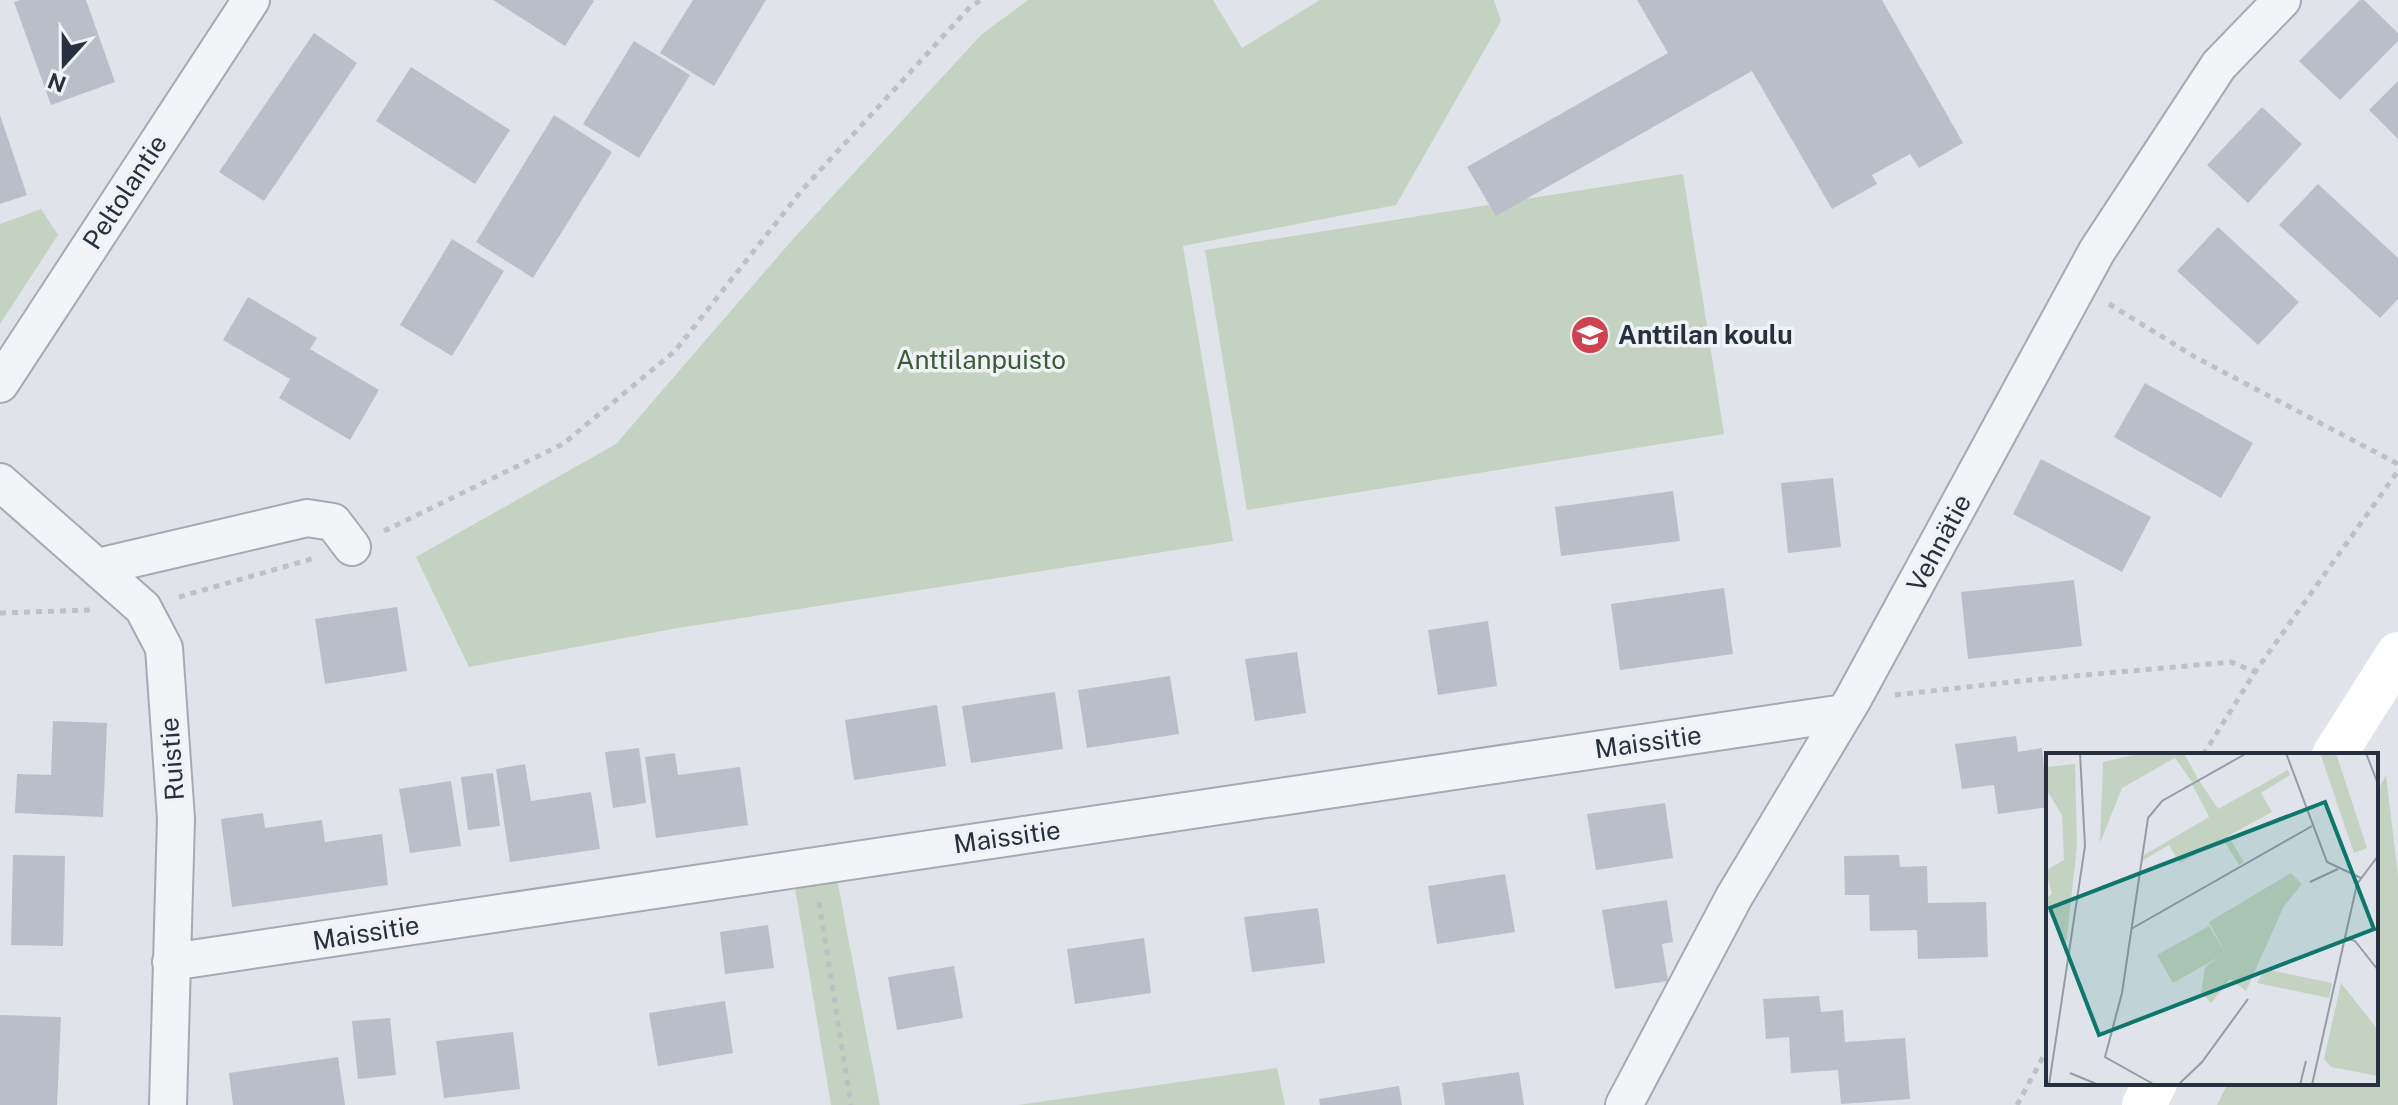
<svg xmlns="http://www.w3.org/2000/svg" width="2398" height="1105" viewBox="0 0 2398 1105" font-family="'Public Sans',sans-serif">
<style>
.green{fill:#c4d3c1}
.building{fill:#babec9}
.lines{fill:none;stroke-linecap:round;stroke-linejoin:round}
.minor-casing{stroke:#a5aab3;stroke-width:40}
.path{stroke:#bdc1c7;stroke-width:5;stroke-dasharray:6 6;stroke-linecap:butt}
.minor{stroke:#f2f4f7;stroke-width:36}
.secondary{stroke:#fff;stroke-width:44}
.labels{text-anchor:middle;stroke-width:7;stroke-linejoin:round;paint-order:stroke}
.street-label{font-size:26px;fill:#283040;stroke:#eff2f6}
.poi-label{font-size:26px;font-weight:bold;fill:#283040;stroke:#eff2f6;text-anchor:start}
.park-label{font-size:26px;fill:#3a5c35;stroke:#eff2f6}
.inset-road{fill:none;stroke:#969ba5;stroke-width:2}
.view{fill:#0f766e;fill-opacity:0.15;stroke:#0f766e;stroke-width:4}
.inset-edge{fill:none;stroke:#283040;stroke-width:4}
</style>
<rect width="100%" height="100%" fill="#e0e3e9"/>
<path class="green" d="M1028,0H1213L1242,48L1320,0H1494L1501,21L1396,205L1183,246L1233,541L678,628L469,667L416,557L616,444L793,239L981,35Z
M1683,174L1724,434L1247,510L1205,250Z
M41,209L58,235L0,324V224Z
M2386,775L2398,875V1105H2217L2228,1083H2376V794Z
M837,879L880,1105H831L795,888Z
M1277,1068L1285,1105H1018Z"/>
<path class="building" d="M20,0H86L115,82L51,105L14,2Z
M493,0H592L594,1L565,46Z
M693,0H766L714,86L660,53Z
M1637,0H1882L1963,143L1919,168L1910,154L1872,175L1877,184L1832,209L1752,71L1496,216L1467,167L1668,53Z
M2360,0H2364L2398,33V41L2340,100L2299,61Z
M314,33L357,63L264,201L219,172Z
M634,41L690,75L639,158L583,124Z
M411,67L510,130L475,184L376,121Z
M2398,81V139L2369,110Z
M2262,107L2302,144L2248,203L2207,165Z
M0,115L27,195L0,204Z
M554,115L612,152L533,278L476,242Z
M2318,184L2398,258V299L2380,318L2279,225Z
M2218,227L2299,302L2258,345L2177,271Z
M452,239L504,271L452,356L400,325Z
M248,297L317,338L310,349L379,390L350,440L279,398L290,379L223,340Z
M2145,383L2253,443L2221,498L2114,437Z
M2041,459L2151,517L2122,572L2013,514Z
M1833,478L1841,547L1788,553L1781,483Z
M1673,491L1680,541L1561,556L1555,507Z
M2074,580L2082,646L1968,659L1961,592Z
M1724,588L1733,654L1620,670L1611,604Z
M397,607L407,671L325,684L315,619Z
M1488,621L1497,686L1438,695L1428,630Z
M1297,652L1306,713L1255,721L1245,659Z
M1170,676L1179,734L1087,748L1078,690Z
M1055,692L1063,749L971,763L962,706Z
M937,705L946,766L854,780L845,720Z
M53,721L107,723L103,817L15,813L17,774L51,775Z
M2016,736L2018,752L2042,748L2048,807L1998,814L1994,785L1962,789L1955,744Z
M639,748L646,803L613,808L605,752Z
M675,753L678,775L740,767L748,825L656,838L645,757Z
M525,764L531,801L591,792L600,849L510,862L496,769Z
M493,773L500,826L468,830L461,777Z
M451,781L461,846L410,853L399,789Z
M1665,803L1673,858L1596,870L1587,814Z
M263,813L265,828L322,820L325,842L382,834L388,885L232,907L221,819Z
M13,855L65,856L63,946L11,945Z
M1899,855L1900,867L1927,866L1928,903L1986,902L1988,957L1918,959L1917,930L1870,931L1869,895H1845L1844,856Z
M1505,874L1515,932L1437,944L1428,886Z
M1667,900L1673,942L1662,944L1668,981L1615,989L1602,910Z
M1318,908L1325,963L1252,972L1244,917Z
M768,925L774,968L725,974L720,932Z
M1144,938L1151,993L1075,1004L1067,949Z
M954,966L963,1018L897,1030L888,977Z
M1819,996L1821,1012L1843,1010L1845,1042L1905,1038L1910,1099L1841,1104L1838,1070L1791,1073L1789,1037L1766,1039L1763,999Z
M725,1001L733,1053L658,1066L649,1013Z
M0,1015L61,1017L57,1105H0Z
M390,1018L396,1075L358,1079L352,1021Z
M513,1032L520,1089L444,1098L436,1041Z
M338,1057L345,1105H233L229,1073Z
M1519,1072L1524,1105H1445L1442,1083Z
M1399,1086L1402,1105H1320L1319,1099Z"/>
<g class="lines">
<g class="minor-casing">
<path id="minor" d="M0,384L251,0
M0,482L143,608L164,648L176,819L168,1105
M98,567L307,518L333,522L352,547
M171,962L1844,713
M1624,1105L1734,897L1853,699L2097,251L2219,65L2282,0"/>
</g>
<path class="path" d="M2109,304L2195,357L2398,464
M384,531L563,444L675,351L802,190L971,6L981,0
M179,597L315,558
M0,613L90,610
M1895,695L2030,680L2231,662L2255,672
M2203,755L2255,672L2398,471
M819,902L851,1105
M2017,1105L2048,1048"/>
<use href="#minor" class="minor"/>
<path class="secondary" d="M2334,755L2398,654
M2144,1105L2155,1083"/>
</g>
<defs>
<g id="school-disc" transform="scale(2)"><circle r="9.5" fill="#cf4350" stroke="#eff2f6"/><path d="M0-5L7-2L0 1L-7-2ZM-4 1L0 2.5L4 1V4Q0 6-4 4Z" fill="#fff"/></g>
</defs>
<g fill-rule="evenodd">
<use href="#school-disc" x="1590" y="335"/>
</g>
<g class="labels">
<g class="street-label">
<text transform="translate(125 192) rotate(-57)" y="9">Peltolantie</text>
<text transform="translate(1939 543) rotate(-62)" y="9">Vehnätie</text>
<text transform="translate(1648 742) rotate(-8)" y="9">Maissitie</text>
<text transform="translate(172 759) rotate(-94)" y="9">Ruistie</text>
<text transform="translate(1007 837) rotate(-8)" y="9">Maissitie</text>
<text transform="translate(366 933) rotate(-9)" y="9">Maissitie</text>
</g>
<g class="poi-label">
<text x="1618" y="344">Anttilan koulu</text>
</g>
<g class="park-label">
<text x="981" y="369">Anttilanpuisto</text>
</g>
</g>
<g transform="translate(2046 753)">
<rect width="332" height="332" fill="#e0e3e9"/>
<path d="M96,0H138L152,26L146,29L129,5L76,35L54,90L57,9ZM274,0H290L321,95L308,100ZM29,11L31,93L20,192L0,155V145L6,141L0,117L18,107L16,62L0,36V14ZM242,17L244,22L215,40L226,59L182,83L198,109L193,112L177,86L134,110L123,92L96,108L98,102L163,64L146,31L153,27L172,56ZM245,120L256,131L238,153L200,238L184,226L165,250L155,240L159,214L173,204L127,230L111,202L163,173L180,201L163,169ZM219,216L286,230L283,245L211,230ZM295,230L332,277V323L285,314L278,306Z" fill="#c4d3c1"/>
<path class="inset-road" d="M240,0L281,109L315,125M320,0L332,31M264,129L292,116M85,176L266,73M300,185L309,188L332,217M24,320L53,332M3,332L39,93L34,0M109,332L59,304L76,240L102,65L116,48L201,0M132,332L156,309L202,246M254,332L260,308M266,332L311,131L332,103"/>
<path class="view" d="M279,49L328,176L53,282L4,155Z"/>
<rect width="332" height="332" class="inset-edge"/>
</g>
<g transform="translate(64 64) rotate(201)" stroke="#eff2f6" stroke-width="6" paint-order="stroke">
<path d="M0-6L14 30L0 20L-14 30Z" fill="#283040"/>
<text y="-12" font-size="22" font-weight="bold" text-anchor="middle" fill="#283040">N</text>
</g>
</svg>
